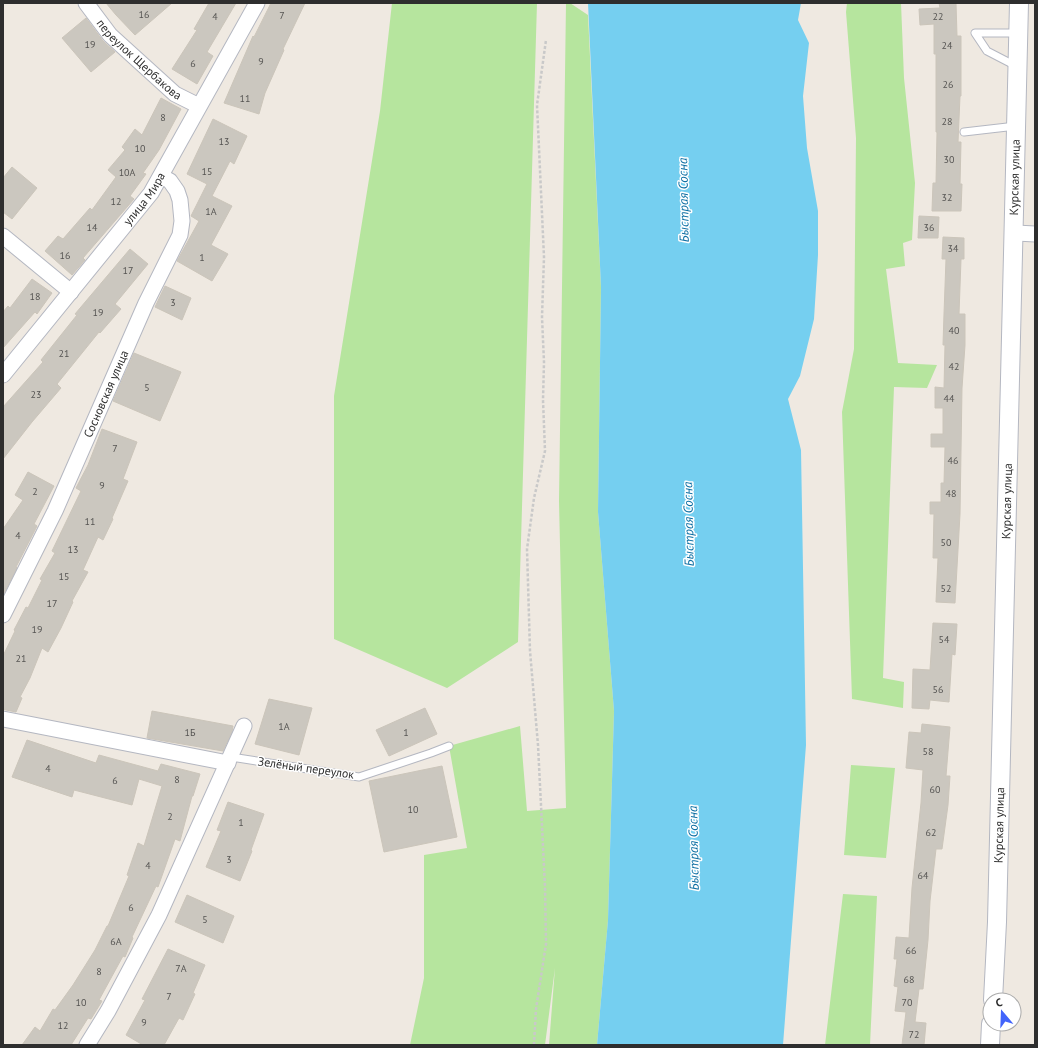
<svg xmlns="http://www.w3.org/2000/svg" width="1038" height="1048" viewBox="0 0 1038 1048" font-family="'PT Sans',sans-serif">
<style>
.green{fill:#b6e59e}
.water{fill:#75cff0}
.building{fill:#cbc7bf;stroke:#cbc5ba}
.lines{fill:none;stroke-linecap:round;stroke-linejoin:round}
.service-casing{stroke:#b4b7c1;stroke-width:9}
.minor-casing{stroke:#b4b7c1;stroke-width:17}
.tertiary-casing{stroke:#b4b7c1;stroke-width:20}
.path{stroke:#c9c9c9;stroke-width:2.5;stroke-dasharray:3 2;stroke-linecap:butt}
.service{stroke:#fff;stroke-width:7}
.minor{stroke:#fff;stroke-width:15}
.tertiary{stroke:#fff;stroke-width:18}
.labels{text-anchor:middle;stroke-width:3;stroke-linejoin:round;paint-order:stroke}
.number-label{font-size:10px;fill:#555452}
.street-label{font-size:12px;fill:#2e2e2e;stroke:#fff}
.water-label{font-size:13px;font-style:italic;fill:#0d6fa3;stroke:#fff}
</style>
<rect width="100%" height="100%" fill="#efe9e1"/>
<path class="green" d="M392,3H537L518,642L447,688L334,639V396L380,111Z
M566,3H570L588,15L601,287L598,512L614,711L608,920L597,1045H549L555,968L545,1045H410L424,978V855L467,848L449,746L520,726L527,811L566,808L559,501Z
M847,3H901L904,78L915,183L912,240L903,243L905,266L886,269L898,363L937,365L927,388L894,387L883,678L904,682L903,708L852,699L842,412L854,349L856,138L846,12Z
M851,765L895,768L886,858L844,855Z
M843,894L877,896L870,1045H825Z"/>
<path class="water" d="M588,3H801L798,20L809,43L803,96L807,148L818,211V255L814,319L800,376L788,399L801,450L806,745L783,1045H597L608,920L614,711L598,512L601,287Z"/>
<path class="building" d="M106,3H172L135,35L116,15Z
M209,3H236L207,52L213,56L197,84L172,69L197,30L194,29Z
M271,3H305L283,49L284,50L265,93L259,114L224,103L253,36L254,37Z
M939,3H956L957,36H961V96H960L958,142H961L960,184H962L961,211H932L933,183H936L937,132H936V54H934V24L920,25L919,9L940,8Z
M86,18L103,41L115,52L91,72L62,38Z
M161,98L181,109L159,150L143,173L146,174L130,196L134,199L83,258L85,260L72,275L45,251L58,236L63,239L90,208L92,210L116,177L108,170L125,150L122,147L135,129L142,135Z
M213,119L247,136L234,164L230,161L212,196L232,206L211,245L228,254L212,281L177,261L199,221L191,216L207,184L187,174Z
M12,167L37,188L12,219L3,212V178Z
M919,216L939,217L938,238H918Z
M943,237L964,238V259H961L959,314H965V345L962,388L960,514L955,603L936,602L938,558H933L934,514H930V502H941V483H944L945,447H931V434H943V408H935V387L944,388L945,345H943L944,314L946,259H942Z
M130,249L148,264L115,304L121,309L100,333L99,332L57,384L61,388L32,422L3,459V407L43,362L41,360L77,315L75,314Z
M32,279L52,293L37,314L35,312L3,348V312L8,306L10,308Z
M165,286L191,298L182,320L155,307Z
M134,353L181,372L160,421L113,401Z
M102,429L137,442L123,479L128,481L112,518L113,519L103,540L98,537L83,570L88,572L72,601L73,602L61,628L48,652L42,648L30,678L20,697L22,698L16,712L6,710L3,709V656L15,631L14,630L26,607L28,608L42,580L40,579L55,553L52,551L81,491L76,488L88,465Z
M28,472L54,486L34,524L37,526L16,567L17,568L3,595V529L23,500L15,495Z
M933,623L957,624L955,655L952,654L949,702L930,700L929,709L912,708L913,669L930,670Z
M269,699L312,708L299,755L255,744Z
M425,708L437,734L389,756L376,730Z
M152,711L233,726L232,732L223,751L147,738Z
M922,724L950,727L946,776H950L948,805L942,849H936L930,901L928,940L923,989H919L915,1022L926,1023L924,1045H902L906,1012L895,1011L898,987L894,986L897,959H894L896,937L909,938L912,888L921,803L923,770L906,768L909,732L921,733Z
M27,740L96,763L99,755L158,771L161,764L200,774L193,796H192L180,841L175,839L158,887L156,886L132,937L133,938L125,957L123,956L99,1000L102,1001L91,1019L88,1018L71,1045H22L35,1027L40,1031L53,1009L55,1010L73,985L95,950L107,926H108L129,876L127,875L138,843L144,846L162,786L139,779L132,805L74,790L72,797L12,777Z
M442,766L457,837L384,852L369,781Z
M228,802L264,814L251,850L252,851L240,881L206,867L221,831L217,830Z
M187,895L234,916L223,943L175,922Z
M168,949L205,965L193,993L195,994L183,1020L179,1018L164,1045H143L126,1035L145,1000L142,999Z"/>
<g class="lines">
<g class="service-casing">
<path id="service" d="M1016,66L987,51L975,33H1018
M964,132L1016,126
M231,757L359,777L431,753L449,746"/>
</g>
<g class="minor-casing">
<g id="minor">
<path id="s1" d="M86,3L110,35L175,94L199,106"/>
<path d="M1014,233L1035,234"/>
<path d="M3,236L71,292"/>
<path id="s2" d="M3,375L151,193L257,3"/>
<path id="s3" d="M3,615L55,511L146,303L180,235L182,221L180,200L177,191L170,181L161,176"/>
<path d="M3,719L228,763"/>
<path d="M87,1045L108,1011L159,915L244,726"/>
</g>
</g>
<g class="tertiary-casing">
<g id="tertiary">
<path id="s4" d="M993,1000L997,922L1019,3"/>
<path d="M990,1045L991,1024"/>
</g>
</g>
<path class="path" d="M534,1045L536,1009L546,944L545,886L538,745L530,651L527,549L534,498L545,451L543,400L544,362L542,317L544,257L537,105L546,40"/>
<use href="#service" class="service"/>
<use href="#minor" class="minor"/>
<use href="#tertiary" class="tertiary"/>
</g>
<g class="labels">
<g class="number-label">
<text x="144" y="18">16</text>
<text x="282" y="19">7</text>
<text x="215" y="20">4</text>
<text x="938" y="20">22</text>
<text x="90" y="48">19</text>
<text x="947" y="49">24</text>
<text x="261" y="65">9</text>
<text x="193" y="67">6</text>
<text x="948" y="88">26</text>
<text x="245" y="102">11</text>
<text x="163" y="121">8</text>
<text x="947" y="125">28</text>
<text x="224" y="145">13</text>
<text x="140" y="152">10</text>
<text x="949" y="163">30</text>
<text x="207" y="175">15</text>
<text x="127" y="176">10А</text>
<text x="947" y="201">32</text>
<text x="116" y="205">12</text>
<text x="211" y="215">1А</text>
<text x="92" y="231">14</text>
<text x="929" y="231">36</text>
<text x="953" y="252">34</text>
<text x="65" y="259">16</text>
<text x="202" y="261">1</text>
<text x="128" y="274">17</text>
<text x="35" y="300">18</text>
<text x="173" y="306">3</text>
<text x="98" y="316">19</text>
<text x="954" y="334">40</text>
<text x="64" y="357">21</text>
<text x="954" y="370">42</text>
<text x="147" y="391">5</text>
<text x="36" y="398">23</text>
<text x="949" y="402">44</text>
<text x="115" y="452">7</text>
<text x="953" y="464">46</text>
<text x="102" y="489">9</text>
<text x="35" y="495">2</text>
<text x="951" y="497">48</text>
<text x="90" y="525">11</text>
<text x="18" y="539">4</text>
<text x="946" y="546">50</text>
<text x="73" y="553">13</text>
<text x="64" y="580">15</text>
<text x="946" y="592">52</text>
<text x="52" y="607">17</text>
<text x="37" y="633">19</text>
<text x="944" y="643">54</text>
<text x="21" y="662">21</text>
<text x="938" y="693">56</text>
<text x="284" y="730">1А</text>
<text x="190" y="736">1Б</text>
<text x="406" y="736">1</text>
<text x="928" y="755">58</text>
<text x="48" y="772">4</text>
<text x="177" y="783">8</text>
<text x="115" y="784">6</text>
<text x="935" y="793">60</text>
<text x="413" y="813">10</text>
<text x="170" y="820">2</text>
<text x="241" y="826">1</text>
<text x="931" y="836">62</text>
<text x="229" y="863">3</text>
<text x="148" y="869">4</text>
<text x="923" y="879">64</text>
<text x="131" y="911">6</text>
<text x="205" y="923">5</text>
<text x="116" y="945">6А</text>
<text x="911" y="954">66</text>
<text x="181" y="972">7А</text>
<text x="99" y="975">8</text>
<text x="909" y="983">68</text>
<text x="169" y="1000">7</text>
<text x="81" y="1006">10</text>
<text x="907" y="1006">70</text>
<text x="144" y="1026">9</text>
<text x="63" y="1029">12</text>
<text x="914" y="1038">72</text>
</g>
<g class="street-label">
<text dy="4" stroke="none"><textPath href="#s1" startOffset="78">переулок Щербакова</textPath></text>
<text dy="4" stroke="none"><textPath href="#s4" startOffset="823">Курская улица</textPath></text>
<text dy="4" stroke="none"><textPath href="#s2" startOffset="226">улица Мира</textPath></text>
<text dy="4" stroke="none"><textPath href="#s3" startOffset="244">Сосновская улица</textPath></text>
<text dy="4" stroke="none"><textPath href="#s4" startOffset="499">Курская улица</textPath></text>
<text transform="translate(306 768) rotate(8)" y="4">Зелёный переулок</text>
<text dy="4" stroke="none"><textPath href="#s4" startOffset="175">Курская улица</textPath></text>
</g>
<g class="water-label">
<text transform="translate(683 200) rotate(-91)" y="5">Быстрая Сосна</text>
<text transform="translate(688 524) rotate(-91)" y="5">Быстрая Сосна</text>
<text transform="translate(693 848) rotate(-91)" y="5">Быстрая Сосна</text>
</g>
</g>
<rect width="1038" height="1048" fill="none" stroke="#2e2e2e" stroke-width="8"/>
<g transform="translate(1002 1012) rotate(341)"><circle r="19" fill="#ffffff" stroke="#ababab"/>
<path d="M0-3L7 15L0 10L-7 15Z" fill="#4264fb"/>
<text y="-6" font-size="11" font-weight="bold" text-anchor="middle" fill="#2e2e2e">С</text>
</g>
</svg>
